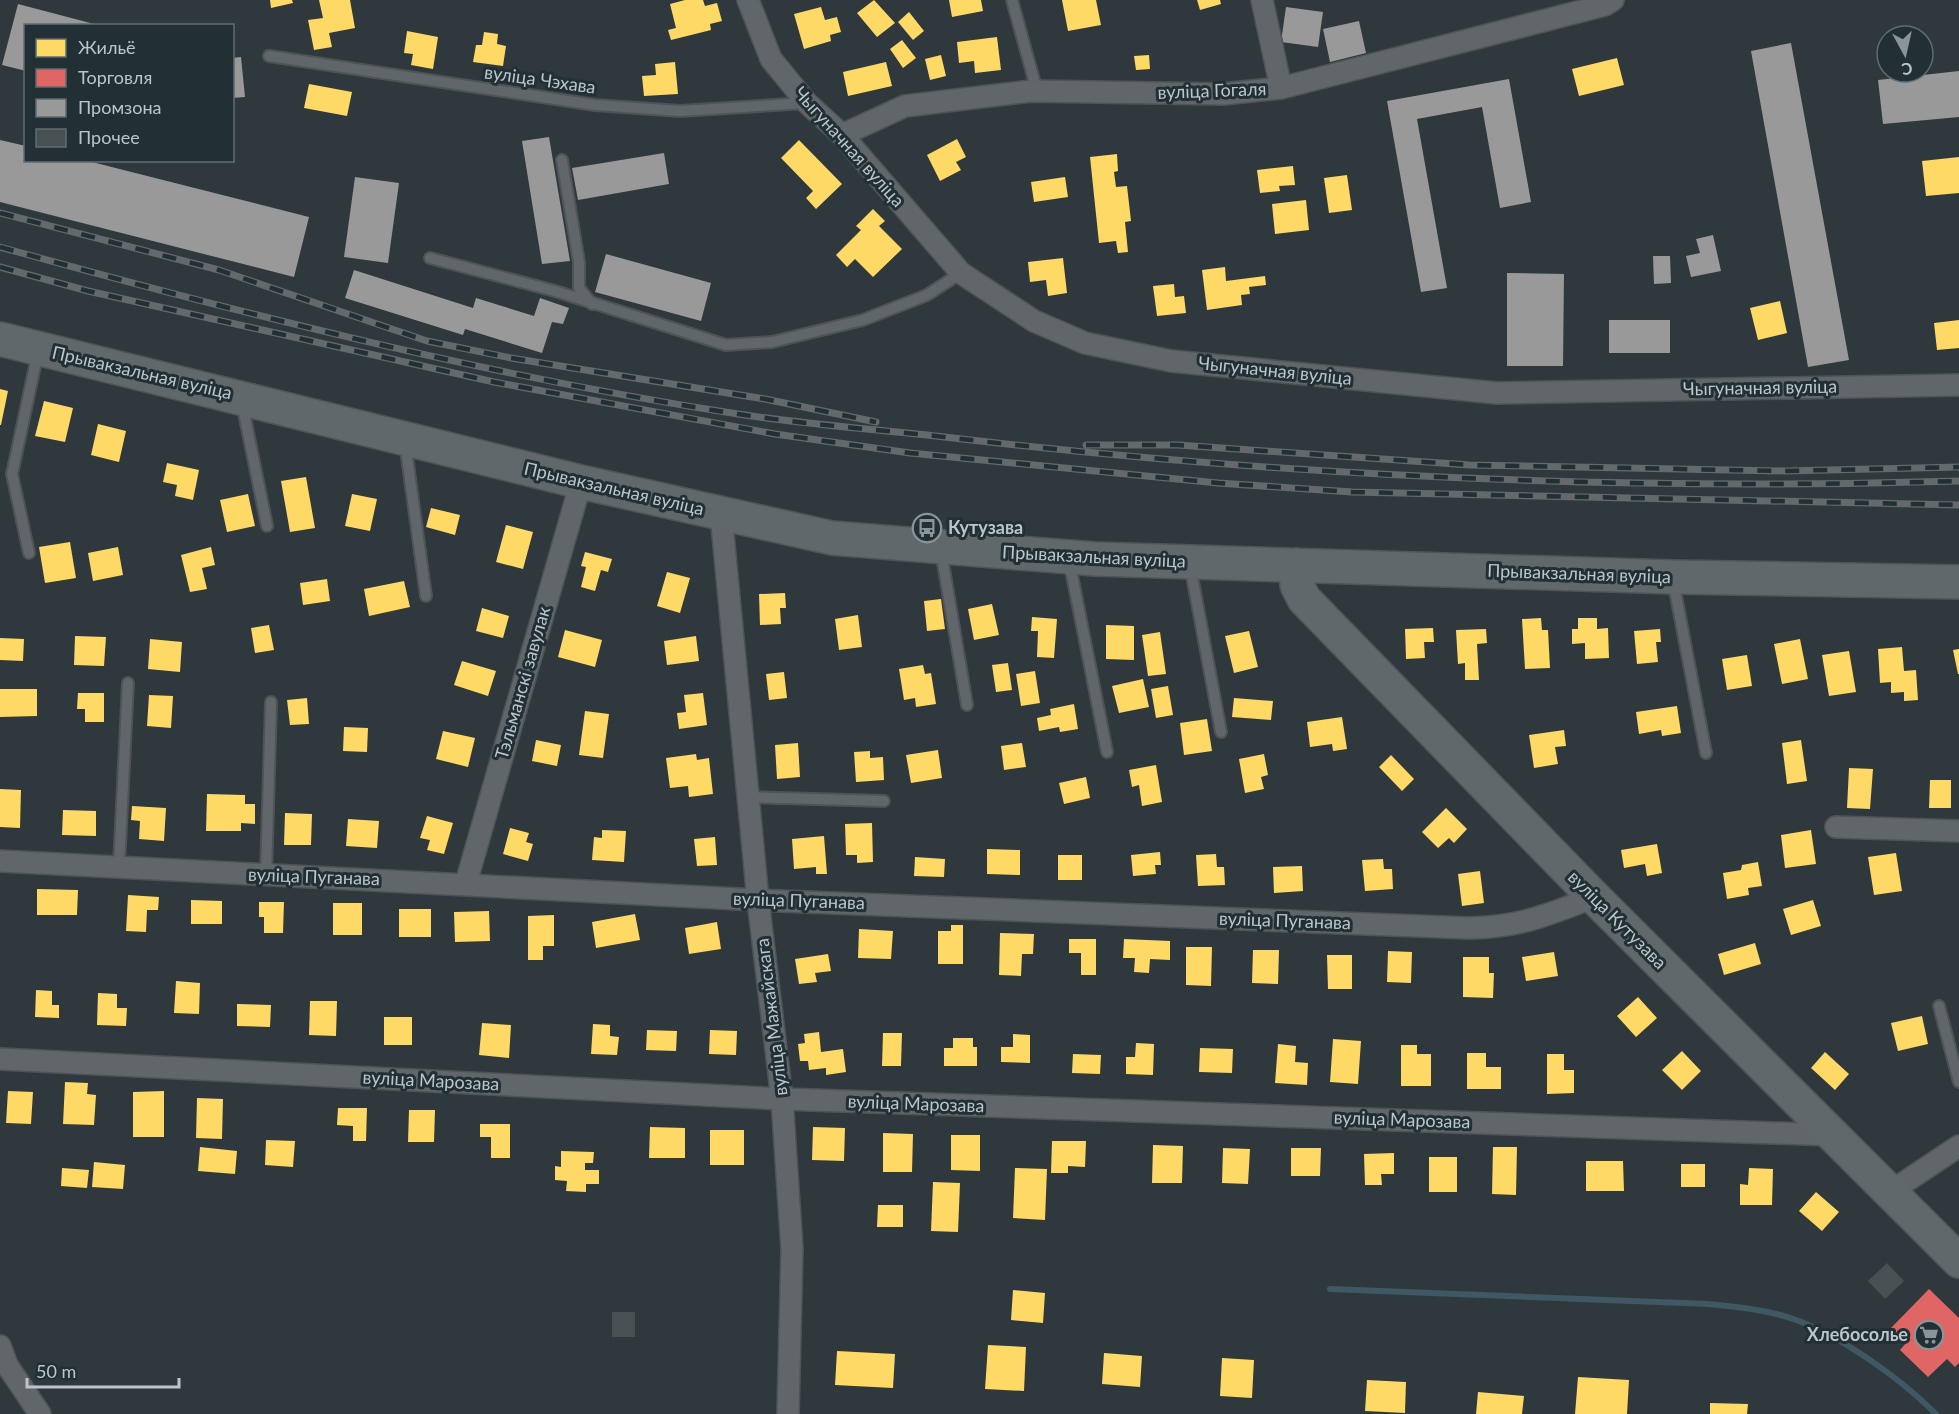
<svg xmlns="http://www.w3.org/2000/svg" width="1959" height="1414" viewBox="0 0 1959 1414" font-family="Lato,sans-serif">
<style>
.homes{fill:#ffd966}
.shops{fill:#e06666}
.industry{fill:#999}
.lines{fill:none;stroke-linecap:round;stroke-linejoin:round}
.stream{stroke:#3f5864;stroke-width:6}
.building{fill:#485053}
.lane-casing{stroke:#4d5356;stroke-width:14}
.street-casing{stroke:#4d5356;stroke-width:24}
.primary-casing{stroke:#4d5558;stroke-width:36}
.lane{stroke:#60666a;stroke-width:10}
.street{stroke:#60666a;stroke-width:21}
.primary{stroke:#61686b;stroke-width:33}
.rail-casing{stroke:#63696d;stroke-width:7}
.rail{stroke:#223036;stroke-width:4.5;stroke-dasharray:14;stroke-linecap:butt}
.labels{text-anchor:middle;stroke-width:6;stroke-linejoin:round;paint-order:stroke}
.street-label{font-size:18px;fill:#bbc5cb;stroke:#223036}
.poi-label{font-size:18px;font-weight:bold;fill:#bbc5cb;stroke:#223036;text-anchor:start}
</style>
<rect width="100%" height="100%" fill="#2f383c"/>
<path class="homes" d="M270,0H292L293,3L271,8Z
M319,0H350L355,28L329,33L332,47L314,50L308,20L323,18Z
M685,0H703L705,6L717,3L722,21L710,24L711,30L671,40L668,30L676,28L670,4Z
M874,0L895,23L877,37L857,13Z
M949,0H981L983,11L952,17Z
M1062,0H1096L1101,25L1068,31Z
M1197,0H1220L1221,4L1200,10Z
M821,7L825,20L837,17L841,32L830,35L831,41L804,49L794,14Z
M909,12L924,31L913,40L898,22Z
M407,31L438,37L433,69L411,65L413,54L404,53Z
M484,32L498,34L497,44L506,46L503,66L473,62L476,45H482Z
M997,37L1001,70L975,73L974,61L959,63L957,42Z
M902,40L916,58L903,68L890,49Z
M941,55L946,76L930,80L925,59Z
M1149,55L1150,69L1136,70L1134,56Z
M1617,58L1624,85L1579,96L1572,69Z
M675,62L678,94L644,96L642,76L656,75L655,64Z
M886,62L892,86L848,96L843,72Z
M309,84L352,92L347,116L304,108Z
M957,139L966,157L956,162L961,170L940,181L927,155Z
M799,140L842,184L816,209L806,198L813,191L781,158Z
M1117,154L1118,171L1114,172L1116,187L1127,186L1131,221L1125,222L1128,252L1118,253L1116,241L1099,243L1090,157Z
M1959,157V193L1926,196L1922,161Z
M1293,166L1295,185L1279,186L1280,191L1260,193L1257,170Z
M1347,175L1352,210L1329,213L1324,178Z
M1065,177L1068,197L1034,202L1031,182Z
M1306,200L1309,230L1275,234L1272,204Z
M873,209L885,221L879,226L902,249L873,277L855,259L847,267L836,255L861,230L856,226Z
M1063,258L1067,293L1048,296L1046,280L1030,282L1028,262Z
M1225,267L1226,281L1265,276L1266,285L1249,287L1250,294L1241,295L1242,305L1207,310L1202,270Z
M1174,284L1175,297L1184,296L1186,313L1157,316L1153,286Z
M1780,301L1787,333L1758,340L1750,308Z
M1959,320V348L1937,350L1934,323Z
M0,389L8,391L1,425H0Z
M44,401L73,408L65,442L35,436Z
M98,424L126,431L119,462L91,455Z
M167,463L199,470L193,500L175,496L177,485L163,482Z
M306,477L315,528L290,532L281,481Z
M248,494L255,526L227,532L220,500Z
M352,494L377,499L370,531L345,526Z
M431,508L460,515L455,535L426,527Z
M506,525L533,532L523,569L496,562Z
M70,542L76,578L45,583L39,547Z
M118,547L123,575L93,581L88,553Z
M211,547L215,565L202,568L207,589L190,592L181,555Z
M585,552L612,559L608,572L601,570L595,591L581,587L586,567L581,566Z
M667,572L690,578L680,613L657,606Z
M327,579L330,601L303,605L300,583Z
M404,581L410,607L369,616L364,589Z
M785,593L786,608H780L781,624L760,625L759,594Z
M941,599L945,629L927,631L924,601Z
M992,604L999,635L974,640L968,609Z
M482,608L509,616L503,638L476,631Z
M858,615L862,647L839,650L835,619Z
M1032,617L1057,619L1054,658L1037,657L1038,631H1031Z
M1541,618L1542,630H1548L1550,668L1525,669L1522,619Z
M1578,618H1597V629L1608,628L1609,658L1585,659V643L1572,644V629H1578Z
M269,625L274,650L255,653L251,628Z
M1106,625L1134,626V660L1106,659Z
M1433,628L1434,642H1424L1425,658L1406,659L1405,629Z
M1486,629L1487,643L1477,644L1479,680H1465V663L1458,664L1456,630Z
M1660,629L1661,642H1656L1658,662L1637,664L1634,631Z
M565,630L602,640L595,667L558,657Z
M1249,631L1258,667L1234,673L1225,636Z
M1160,632L1166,674L1148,676L1142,635Z
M75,636L106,637L104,666L74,665Z
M696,636L699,661L667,665L664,641Z
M0,638L24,639L23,661L0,660Z
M150,639L182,642L180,672L148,669Z
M1800,639L1808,679L1782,684L1774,644Z
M1902,647L1904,671L1916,670L1918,700L1904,701V692L1891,693V682L1880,683L1878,649Z
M1959,649V674H1958L1953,650Z
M1849,651L1856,692L1829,696L1822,655Z
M1747,655L1752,686L1727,690L1722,659Z
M462,661L496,671L488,696L454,685Z
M1008,663L1012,690L996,692L992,665Z
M923,665L925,674L931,673L936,704L916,707L915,698L904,700L899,669Z
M1035,671L1040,703L1021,706L1016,674Z
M784,672L787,698L769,700L766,674Z
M1143,679L1149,707L1119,713L1112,686Z
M1168,686L1173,715L1156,718L1151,689Z
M0,689H37V716L0,717Z
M78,693H104V722H85V709H77Z
M703,693L707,725L679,729L677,713L686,712L684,695Z
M149,695L173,696L171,728L147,726Z
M307,698L309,724L290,725L287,700Z
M1234,698L1273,701L1271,720L1232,717Z
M1074,704L1078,729L1060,732L1059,727L1039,731L1037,718L1051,715L1050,709Z
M1677,706L1681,733L1662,736L1661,730L1639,734L1636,712Z
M585,711L609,714L603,758L579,755Z
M1342,717L1347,749L1333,751L1332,744L1310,747L1307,722Z
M1207,719L1212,751L1184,755L1180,723Z
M344,727L368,728L367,752L343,751Z
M1564,730L1566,746L1555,747L1558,764L1534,768L1529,735Z
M443,731L475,738L468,767L436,759Z
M536,740L561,745L557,766L532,761Z
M1801,740L1807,781L1787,784L1782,743Z
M798,743L800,777L777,779L775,745Z
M1022,743L1026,767L1004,770L1001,746Z
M938,750L942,778L911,783L906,755Z
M870,751V758L883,757L884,780L856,782L854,752Z
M696,754L697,760L709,758L713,794L689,797L688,786L670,788L666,758Z
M1264,754L1268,775L1261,777L1264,789L1245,793L1239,759Z
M1391,755L1414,779L1402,791L1379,767Z
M1156,765L1162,802L1142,806L1139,785L1132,787L1129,770Z
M1849,768L1873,769L1870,809L1847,808Z
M1086,777L1090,798L1064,804L1059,783Z
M1930,780H1951V808H1929Z
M0,789L21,790L20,828L0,827Z
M207,794L245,795V804H255V824L241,823V831H206Z
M132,806L166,808L164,841L139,839L140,821L131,820Z
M1446,808L1467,829L1454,843L1449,838L1438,848L1422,832Z
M63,810L96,811V836L62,835Z
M285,813L312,814L311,845H284Z
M427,816L453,823L444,854L427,850L430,840L420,838Z
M348,819L379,821L377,848L346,846Z
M872,823L873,862L857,863V855H846L845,824Z
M510,828L529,833L526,842L533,844L528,861L503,854Z
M602,830L626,831L624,862L592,860L594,837L602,838Z
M1811,830L1816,864L1785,868L1781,835Z
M824,836L827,874H816V867L794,869L792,839Z
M715,837L717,865L697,866L694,839Z
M1657,844L1662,873L1647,876L1645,864L1624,868L1621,850Z
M987,849L1020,850V875L987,874Z
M1160,852L1161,865H1155L1156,874L1133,876L1131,855Z
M1896,853L1902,891L1874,895L1868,857Z
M1216,854L1217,867H1224L1225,885L1198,886L1196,855Z
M1058,855H1082V880H1058Z
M915,857L945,859L944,877L914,876Z
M1383,859L1384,869H1392L1393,889L1365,891L1362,860Z
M1758,862L1762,886L1748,888L1749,895L1727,899L1723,873L1741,870L1742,865Z
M1302,866L1303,891L1274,893L1273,867Z
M1480,871L1484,903L1462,906L1458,874Z
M37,889L78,890L77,915H37Z
M128,895L159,897L158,910H147L146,932L126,931Z
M191,900L222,901V924H191Z
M1813,900L1821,926L1791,935L1783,909Z
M259,902H284L283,933H264V917H259Z
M333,903H362V935H333Z
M399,909H431V937H399Z
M489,911L490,941L455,942L454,912Z
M635,914L640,940L596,948L592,922Z
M554,915V946H543V960H528V916Z
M717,922L721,949L689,954L685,928Z
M951,925H963V964H938V931H951Z
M859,929L893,931L891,959L858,958Z
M1000,933L1034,934L1033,954H1022L1021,976L999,975Z
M1069,939H1096V975H1081V953H1069Z
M1124,939L1170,941V960L1150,959L1149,973L1134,972L1135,958H1123Z
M1755,943L1761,964L1724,975L1718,954Z
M1186,947H1212L1211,986L1186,985Z
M1253,950H1279L1278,984L1252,983Z
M1388,951L1412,952L1411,983L1387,982Z
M1554,952L1558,976L1526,981L1522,957Z
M828,954L831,971L815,973L817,982L799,984L795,959Z
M1327,955H1352V989H1328Z
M1463,957H1489V973H1494L1493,998L1463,997Z
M176,981L200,983L199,1014L174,1013Z
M36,990L52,991V1005H59V1018L35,1017Z
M98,993L117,994V1008H127L126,1026L97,1025Z
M1638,997L1657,1018L1636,1037L1617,1016Z
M310,1001H337L336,1036L309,1035Z
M237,1004L271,1005L270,1027L237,1026Z
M1922,1016L1928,1044L1898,1051L1891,1023Z
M384,1017H412V1045H384Z
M482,1023L511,1025L509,1058L479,1055Z
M593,1024L610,1025V1036L619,1037L617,1055L591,1054Z
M647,1030L677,1031L676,1051L646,1050Z
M710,1030L737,1031L736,1055L709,1054Z
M819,1032L821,1052L843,1049L846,1072L826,1075V1068L809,1070L808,1061H800L798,1044L805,1043L804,1034Z
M883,1033H902L901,1066H882Z
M1013,1034L1030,1035V1063L1001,1062V1047H1013Z
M953,1038H973V1047H977V1066H944V1048H953Z
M1333,1039L1361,1041L1358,1084L1330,1082Z
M1136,1043L1154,1044L1153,1075L1126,1074V1057H1135Z
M1278,1044L1296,1046L1295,1062L1308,1063L1307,1085L1275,1083Z
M1401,1045H1417V1054H1431V1086H1401Z
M1200,1048L1233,1049L1232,1073L1199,1072Z
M1682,1051L1701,1071L1682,1090L1662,1070Z
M1825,1052L1849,1074L1835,1090L1811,1068Z
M1467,1053H1486V1067H1501V1089H1467Z
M1073,1054L1101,1055L1100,1074L1072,1073Z
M1547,1054H1564V1070H1574V1093L1547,1094Z
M65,1082L88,1083L87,1094L96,1095L94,1125L63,1124Z
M8,1091L33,1092L31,1124L6,1123Z
M164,1091V1137H133V1092Z
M197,1098L223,1099L222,1139L196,1138Z
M338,1108H367L366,1141H353V1126L337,1125Z
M409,1110H435L434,1142H408Z
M480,1124H510V1158H491V1137H480Z
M650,1127L685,1128V1158H649Z
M813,1127L845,1128L844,1161L812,1160Z
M710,1130H744V1165H710Z
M883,1133L913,1134L912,1172H883Z
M951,1135H980V1171L951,1170Z
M266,1140L295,1141L293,1167L265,1165Z
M1052,1141H1086L1085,1167L1068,1166V1173H1051Z
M1153,1145L1183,1146L1182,1183H1152Z
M200,1147L237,1151L235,1174L198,1171Z
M1493,1147H1517L1516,1195L1492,1194Z
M1223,1148L1250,1149L1248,1184L1222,1183Z
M1291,1148H1321L1320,1176H1291Z
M561,1151L594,1152L593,1163H585V1170H599V1184H586V1192L566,1191L567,1181L555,1180V1166L561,1167Z
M1394,1153V1174H1381L1382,1185H1365L1364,1154Z
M1429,1157H1457V1192H1429Z
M1586,1161H1623L1624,1191H1586Z
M94,1162L125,1165L123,1189L92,1187Z
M1681,1164H1705V1187H1681Z
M62,1168L89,1170L87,1188L61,1186Z
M1015,1168L1047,1169L1045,1220L1013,1218Z
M1749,1168L1773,1169L1772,1205H1740V1184L1748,1185Z
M933,1182L960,1183L958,1232L931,1231Z
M1816,1192L1839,1212L1822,1231L1799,1211Z
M878,1205H903V1227H877Z
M1013,1290L1045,1293L1043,1323L1011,1320Z
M988,1345L1026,1347L1024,1391L985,1389Z
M837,1351L895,1354L893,1388L835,1385Z
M1104,1353L1142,1356L1140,1387L1102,1384Z
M1222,1358L1254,1360L1252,1398L1220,1396Z
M1578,1377L1629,1380L1627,1414H1575Z
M1367,1380L1406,1382L1405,1413L1365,1411Z
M1478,1392L1524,1396L1522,1414H1476Z
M1710,1403L1748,1404L1747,1414H1710Z"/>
<path class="shops" d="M1929,1289L1959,1318V1363L1955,1367L1947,1359L1928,1377L1900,1350L1906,1343L1891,1328Z"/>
<path class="industry" d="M18,4L98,25L97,26H26V71L2,65Z
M1286,7L1323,12L1318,47L1281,42Z
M1359,21L1366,53L1330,62L1323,29Z
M1791,43L1849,360L1808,367L1751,51Z
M241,57L245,97L232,98V58Z
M1959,71V117L1883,124L1878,80Z
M1509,79L1531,202L1500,208L1482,107L1417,119L1447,288L1421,292L1387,101Z
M549,137L570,261L542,264L522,141Z
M0,140L26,146V160H84L309,217L294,277L0,202Z
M664,153L669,184L578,200L572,168Z
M355,177L399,183L388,263L344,257Z
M1713,235L1721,271L1691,277L1686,256L1700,253L1696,239Z
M606,254L711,283L701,321L595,292Z
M1653,256H1670L1671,283L1654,284Z
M354,270L473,308L476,298L534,316L540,298L569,308L563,324L552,322L542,353L465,329L463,335L345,298Z
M1507,273L1564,274L1563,366H1507Z
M1609,320H1670V353H1609Z"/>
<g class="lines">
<path class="stream" d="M1330,1289L1708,1304C1739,1307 1770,1310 1799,1321C1845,1339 1901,1379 1936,1414"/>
</g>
<path class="building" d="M1887,1263L1904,1281L1885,1299L1868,1281Z
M612,1312H635V1337H612Z"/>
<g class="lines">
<g class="lane-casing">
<path id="lane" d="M1012,0L1037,91
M269,56L595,105L680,111L807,103
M562,160L579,262V288L592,304
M430,258L555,291L726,345L772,342L863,320L927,295L961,273
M242,403L267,526
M405,442L426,596
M941,551L967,705
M29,553L12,474L38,352
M1069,560L1107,752
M1190,565L1221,732
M1673,580L1706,753
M748,797L884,801
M119,866L128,683
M266,876L271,702
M1939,1006L1959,1082"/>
</g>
<g class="street-casing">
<path id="street" d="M748,0L771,59L807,103L842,135L961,273L1034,321L1085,343L1171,361L1497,393L1959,385
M1262,0L1281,88
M842,135L905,106L1031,91L1223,94L1281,88L1605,5L1613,0
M721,514L758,900L782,1099L792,1249L788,1414
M1836,827L1959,831
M0,861L758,900L1469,928C1520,927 1548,915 1594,897
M466,883L581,482
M0,1059L782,1099L1833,1135
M1890,1192L1959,1146
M0,1346L7,1365L40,1414"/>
</g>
<g class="primary-casing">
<path id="primary" d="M0,339L581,482L832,538L1095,559L1673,577L1959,582
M1296,565L1297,585L1304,599L1594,897L1959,1261"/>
</g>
<use href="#lane" class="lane"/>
<use href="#street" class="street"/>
<use href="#primary" class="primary"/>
<g class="rail-casing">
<path id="rail" d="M0,213L219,270L427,341L511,358L765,399L876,422
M0,247C242,314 489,376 738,414C803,424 870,429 936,436C1275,476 1617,491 1959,481
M0,267L88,291L494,382L775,434L910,453L1218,483L1352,492L1959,505
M1086,445H1178L1470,465L1785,471L1959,467"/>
</g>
<use href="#rail" class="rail"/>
</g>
<defs>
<g id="bus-ring" transform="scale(1.5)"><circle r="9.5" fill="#223036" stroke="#8a9499" stroke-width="1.5"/><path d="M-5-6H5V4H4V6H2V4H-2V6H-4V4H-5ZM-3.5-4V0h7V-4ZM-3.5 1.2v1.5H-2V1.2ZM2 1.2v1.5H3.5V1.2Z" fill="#8a9499"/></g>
<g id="supermarket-ring" transform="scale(1.5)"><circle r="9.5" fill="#223036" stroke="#8a9499" stroke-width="1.5"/><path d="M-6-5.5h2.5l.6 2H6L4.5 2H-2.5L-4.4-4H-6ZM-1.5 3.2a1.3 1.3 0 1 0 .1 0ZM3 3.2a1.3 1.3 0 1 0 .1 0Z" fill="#8a9499"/></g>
</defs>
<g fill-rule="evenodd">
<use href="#bus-ring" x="927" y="528"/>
<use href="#supermarket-ring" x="1929" y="1335"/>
</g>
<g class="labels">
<g class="street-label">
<text transform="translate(540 80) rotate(8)" y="6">вуліца Чэхава</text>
<text transform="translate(1212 91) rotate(-2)" y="6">вуліца Гогаля</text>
<text transform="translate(849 147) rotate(48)" y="6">Чыгуначная вуліца</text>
<text transform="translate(1275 371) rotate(6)" y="6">Чыгуначная вуліца</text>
<text transform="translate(142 373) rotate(13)" y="6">Прывакзальная вуліца</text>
<text transform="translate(1760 388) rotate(-1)" y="6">Чыгуначная вуліца</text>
<text transform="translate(614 489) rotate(13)" y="6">Прывакзальная вуліца</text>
<text transform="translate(1094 557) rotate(3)" y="6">Прывакзальная вуліца</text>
<text transform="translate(1579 574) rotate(2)" y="6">Прывакзальная вуліца</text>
<text transform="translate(523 683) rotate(-74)" y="6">Тэльманскі завулак</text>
<text transform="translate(314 877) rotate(2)" y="6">вуліца Пуганава</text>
<text transform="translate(799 901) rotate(2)" y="6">вуліца Пуганава</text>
<text transform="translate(1617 920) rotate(45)" y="6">вуліца Кутузава</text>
<text transform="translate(1285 921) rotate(2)" y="6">вуліца Пуганава</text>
<text transform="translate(772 1017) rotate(-97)" y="6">вуліца Мажайскага</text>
<text transform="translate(431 1081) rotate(3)" y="6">вуліца Марозава</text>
<text transform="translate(916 1104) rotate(2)" y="6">вуліца Марозава</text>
<text transform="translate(1402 1120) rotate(2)" y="6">вуліца Марозава</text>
</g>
<g class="poi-label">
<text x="948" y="534">Кутузава</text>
<text x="1908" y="1341" text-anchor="end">Хлебосолье</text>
</g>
</g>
<rect x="24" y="24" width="210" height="138" fill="#223036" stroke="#5f6c72" stroke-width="1.5"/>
<rect x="36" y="39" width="30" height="18" fill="#ffd966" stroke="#5f6c72" stroke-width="1.5"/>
<text x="78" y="54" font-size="18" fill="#bbc5cb">Жильё</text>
<rect x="36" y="69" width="30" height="18" fill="#e06666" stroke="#5f6c72" stroke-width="1.5"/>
<text x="78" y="84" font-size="18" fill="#bbc5cb">Торговля</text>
<rect x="36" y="99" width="30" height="18" fill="#999999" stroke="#5f6c72" stroke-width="1.5"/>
<text x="78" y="114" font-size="18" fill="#bbc5cb">Промзона</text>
<rect x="36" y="129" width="30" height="18" fill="#485053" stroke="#5f6c72" stroke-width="1.5"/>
<text x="78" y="144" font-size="18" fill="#bbc5cb">Прочее</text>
<g transform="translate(1905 54) rotate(172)"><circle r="28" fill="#223036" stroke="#5f6c72" stroke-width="1.5"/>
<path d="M0-4.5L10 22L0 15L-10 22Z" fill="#8a9499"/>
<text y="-9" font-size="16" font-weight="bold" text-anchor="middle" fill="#bbc5cb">С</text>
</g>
<path d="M27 1378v9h152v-9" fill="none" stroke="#bbc5cb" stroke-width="3"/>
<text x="36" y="1378" font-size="18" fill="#bbc5cb" stroke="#223036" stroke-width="4.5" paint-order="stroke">50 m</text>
</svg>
